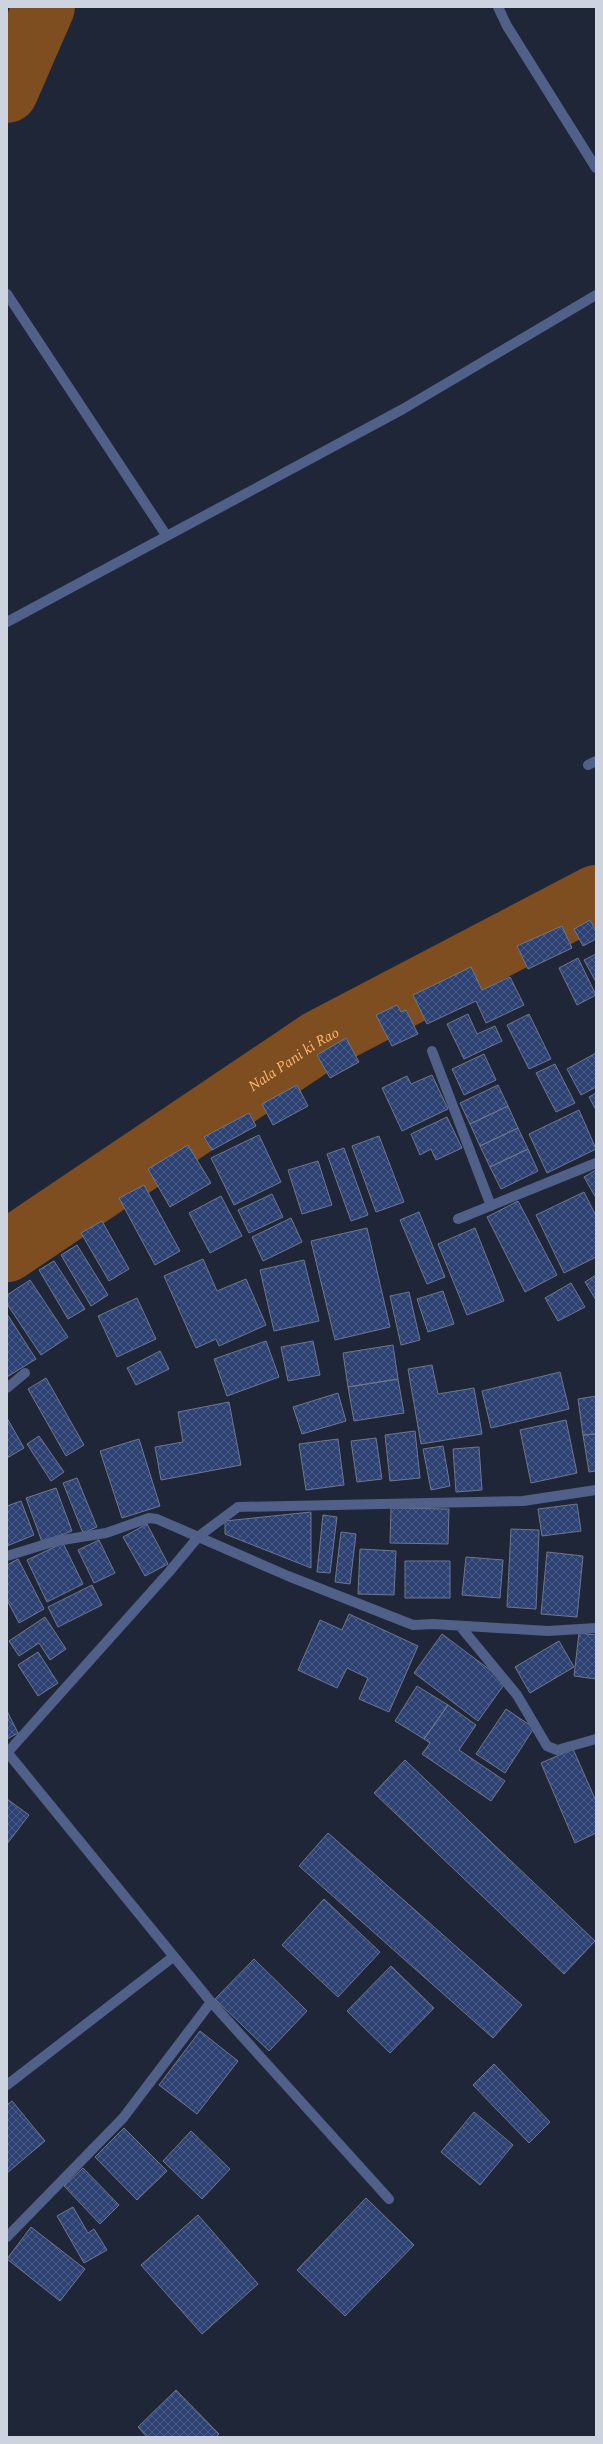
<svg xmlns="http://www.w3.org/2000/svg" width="603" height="2444" viewBox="0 0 603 2444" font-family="Spectral,serif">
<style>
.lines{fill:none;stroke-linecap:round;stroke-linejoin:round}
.river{stroke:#7e4e20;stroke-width:62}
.building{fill:url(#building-cross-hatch);stroke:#6e778d}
.minor{stroke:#506088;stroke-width:10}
.labels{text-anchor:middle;stroke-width:3;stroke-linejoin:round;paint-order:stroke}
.water-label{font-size:15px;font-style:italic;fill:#fdb473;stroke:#151c2e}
</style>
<defs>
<pattern id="building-cross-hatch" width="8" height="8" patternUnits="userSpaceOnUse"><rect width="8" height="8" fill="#2e4173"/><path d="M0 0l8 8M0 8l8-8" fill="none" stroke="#4b5c87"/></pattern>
</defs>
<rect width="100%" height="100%" fill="#1f2638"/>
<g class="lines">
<g class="river">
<path d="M7,92L44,7"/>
<path id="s1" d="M7,1251L319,1041L596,896"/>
</g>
</g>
<path class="building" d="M590,920L596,931V939L583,946L574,929Z
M562,926L572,948L528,969L517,946Z
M596,954V982L584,960Z
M578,958L596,995L577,1005L559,968Z
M471,967L482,990L510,977L524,1005L486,1023L476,1001L427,1024L413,995Z
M397,1005L401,1012L406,1010L418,1034L392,1046L376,1015Z
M468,1014L477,1034L495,1026L502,1041L464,1059L447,1024Z
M529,1014L551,1059L529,1069L507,1025Z
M346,1038L359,1062L330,1078L317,1055Z
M596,1053V1087L581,1095L567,1069Z
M484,1054L496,1080L464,1095L452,1069Z
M555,1064L575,1103L556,1112L536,1073Z
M432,1075L448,1109L402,1131L382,1088L407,1076L411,1084Z
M297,1085L308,1106L273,1125L262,1104Z
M498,1085L508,1106L470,1124L460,1103Z
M596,1093V1110L589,1097Z
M508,1106L518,1128L480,1146L470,1124Z
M579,1110L596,1149L547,1173L529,1134Z
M249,1113L256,1126L212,1150L204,1137Z
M447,1117L462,1148L436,1160L431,1149L420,1155L411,1134Z
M518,1128L528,1149L490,1167L480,1146Z
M259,1135L281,1182L234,1205L211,1158Z
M379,1136L404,1202L376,1212L352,1146Z
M188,1145L211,1183L170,1207L148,1169Z
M344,1148L368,1215L351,1221L327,1154Z
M528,1149L538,1171L501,1189L490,1167Z
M318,1161L332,1205L302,1214L288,1170Z
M596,1170V1198L584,1177Z
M144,1185L180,1251L155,1265L119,1198Z
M584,1192L596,1216V1257L564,1273L536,1215Z
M272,1194L283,1217L249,1233L238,1210Z
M221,1196L242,1236L210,1253L189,1213Z
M518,1201L557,1275L525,1292L487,1217Z
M419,1212L445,1277L427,1284L400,1220Z
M291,1218L302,1242L263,1261L252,1237Z
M102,1221L129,1269L109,1281L81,1233Z
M367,1228L390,1327L335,1340L311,1241Z
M475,1228L504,1301L467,1315L438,1244Z
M77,1245L108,1295L91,1306L61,1255Z
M203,1259L217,1291L246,1279L266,1325L219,1346L216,1339L196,1348L164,1276Z
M304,1260L319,1321L274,1331L260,1270Z
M54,1261L85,1309L68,1319L39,1270Z
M596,1275V1300L585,1282Z
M30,1280L68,1337L41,1355L7,1304V1295Z
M571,1283L585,1307L558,1321L545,1298Z
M443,1291L454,1324L428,1332L417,1299Z
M409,1292L420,1340L401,1345L390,1296Z
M137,1298L156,1339L117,1357L98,1316Z
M7,1314L36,1359L7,1377Z
M266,1341L279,1377L227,1396L214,1359Z
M313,1341L320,1375L288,1381L281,1347Z
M393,1345L398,1379L348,1387L343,1353Z
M160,1351L169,1369L136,1385L127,1368Z
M432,1365L438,1394L474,1388L482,1434L421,1444L408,1369Z
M560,1372L569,1409L491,1428L482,1391Z
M46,1378L84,1445L66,1456L28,1389Z
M398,1379L404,1413L354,1421L348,1387Z
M338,1393L346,1421L302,1434L293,1407Z
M596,1396V1434L583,1435L578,1399Z
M229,1402L241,1465L161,1480L155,1447L183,1442L178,1412Z
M7,1418L24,1448L7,1458Z
M566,1420L577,1473L531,1483L520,1430Z
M415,1431L420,1478L390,1481L385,1435Z
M596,1434V1471L589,1472L583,1435Z
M39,1436L64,1472L51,1481L27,1444Z
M376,1438L382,1479L357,1482L351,1441Z
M139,1439L160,1506L122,1518L100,1451Z
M338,1439L344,1485L306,1490L299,1444Z
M443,1446L450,1486L431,1490L423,1449Z
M479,1447L482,1490L456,1492L453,1449Z
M77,1478L97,1527L83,1533L63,1483Z
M56,1488L72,1531L42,1542L26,1498Z
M21,1501L34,1535L7,1546V1506Z
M577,1504L581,1531L542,1536L538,1509Z
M391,1508L449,1509L448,1544L390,1543Z
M311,1512V1568L225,1534V1521Z
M323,1515L337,1517L330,1573L317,1572Z
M147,1524L168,1564L145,1576L123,1537Z
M511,1529L539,1530L536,1609L507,1607Z
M341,1532L356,1534L350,1584L335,1582Z
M99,1540L115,1573L94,1583L78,1550Z
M63,1543L83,1584L47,1602L27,1560Z
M360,1549L396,1551L394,1595L358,1594Z
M547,1552L583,1556L577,1617L541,1614Z
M466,1557L503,1560L500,1598L462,1595Z
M18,1559L44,1609L19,1623L7,1600V1565Z
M405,1561H450V1598H405Z
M92,1585L102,1605L58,1627L48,1607Z
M349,1614L418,1646L389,1712L359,1699L368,1678L347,1668L337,1688L298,1670L320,1620L342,1630Z
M45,1617L66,1649L50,1660L39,1643L19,1656L9,1641Z
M579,1633L596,1635V1679L574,1676Z
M442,1634L506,1682L478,1721L414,1673Z
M559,1641L574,1667L530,1693L515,1667Z
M38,1652L58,1683L38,1696L18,1665Z
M417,1686L448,1705L424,1739L395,1721Z
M448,1705L476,1725L459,1750L505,1781L491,1801L422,1754L430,1743L424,1739Z
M506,1709L534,1728L505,1773L476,1754Z
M7,1711L18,1733L7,1739Z
M573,1749L596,1801V1833L575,1843L541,1763Z
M405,1760L595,1941L564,1974L374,1793Z
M7,1799L29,1815L7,1844Z
M328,1833L522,2005L493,2038L299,1866Z
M324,1899L380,1952L338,1997L282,1945Z
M254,1959L307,2011L269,2051L215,1999Z
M391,1966L434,2008L390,2053L347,2011Z
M200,2031L238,2061L197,2114L159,2085Z
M494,2064L550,2122L529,2143L473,2085Z
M12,2101L45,2141L7,2173V2105Z
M474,2112L513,2145L480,2185L441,2152Z
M124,2128L167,2171L137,2200L95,2157Z
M191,2131L230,2169L202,2199L163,2161Z
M83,2168L119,2205L100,2224L64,2186Z
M366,2198L414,2245L345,2316L297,2270Z
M73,2207L88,2233L94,2229L107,2250L84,2263L57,2216Z
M198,2215L258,2284L202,2334L141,2265Z
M31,2227L85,2269L60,2301L7,2259Z
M176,2390L219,2434L216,2437H147L138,2427Z"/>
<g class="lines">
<path class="minor" d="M498,7L507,26L596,168
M7,294L166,535
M7,622L403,409L596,295
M588,765L596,761
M432,1051L491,1206
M458,1219L596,1163
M7,1388L25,1373
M7,1556L56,1541L106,1533L149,1518L157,1519L288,1576L413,1625L433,1624L548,1631L596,1628
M460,1626L517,1695L547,1746L557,1750L596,1739
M7,1752L211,2002L389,2199
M7,1753L169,1572L199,1536L238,1507L523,1501L596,1490
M7,2085L173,1957
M7,2237L123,2118L211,2002"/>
</g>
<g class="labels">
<g class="water-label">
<text dy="5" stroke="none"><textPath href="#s1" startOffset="345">Nala Pani ki Rao</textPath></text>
</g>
</g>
<rect width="603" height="2444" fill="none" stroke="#ced3e0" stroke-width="16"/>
</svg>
